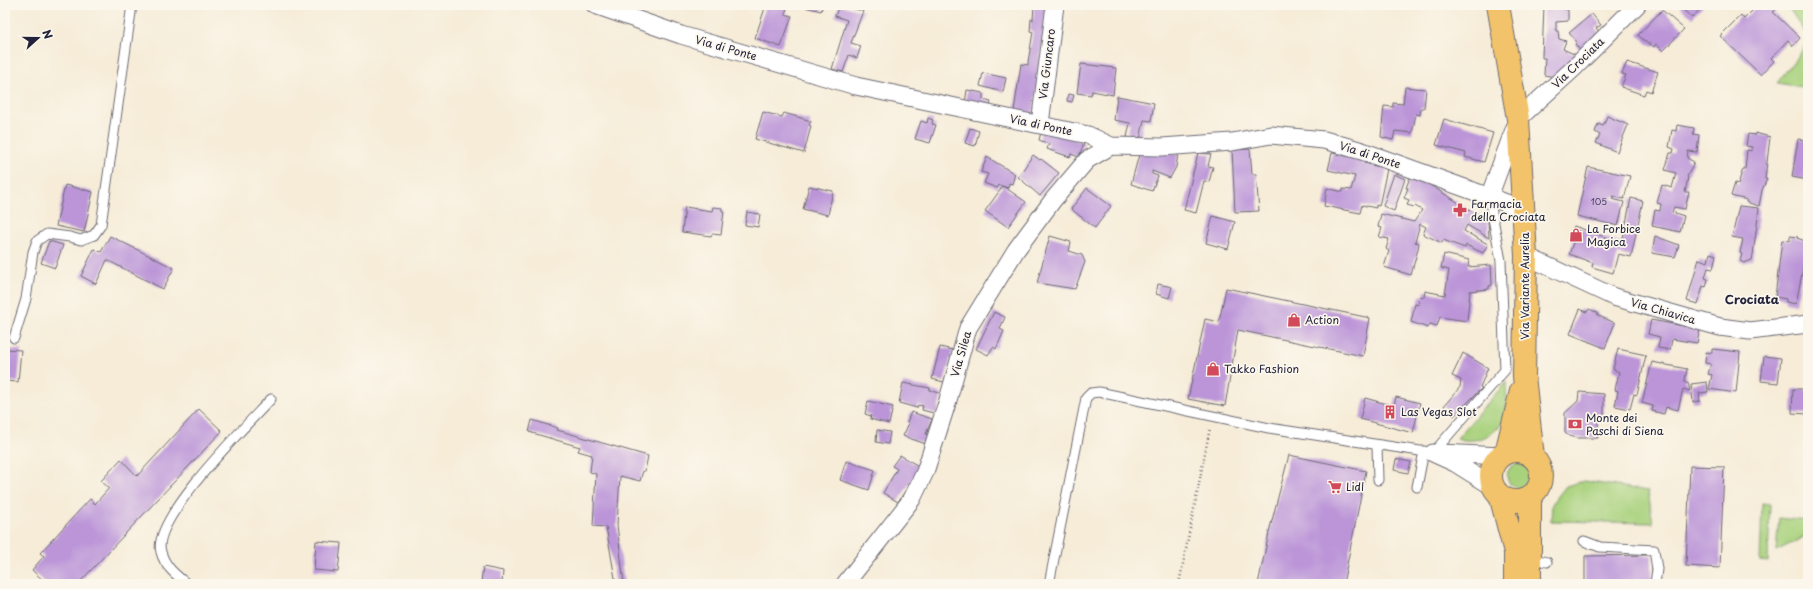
<svg xmlns="http://www.w3.org/2000/svg" width="1813" height="589" viewBox="0 0 1813 589" font-family="'Playpen Sans',sans-serif">
<style>
.green{fill:#a8d17c;stroke:#657a5c}
.building{fill:#bb95d8}
.lines{fill:none;stroke-linecap:round;stroke-linejoin:round}
.service-casing{stroke:#6c6972;stroke-width:11}
.minor-casing{stroke:#6c6972;stroke-width:19}
.primary-casing{stroke:#6c6972;stroke-width:24}
.path{stroke:#6c6972;stroke-width:2.5;stroke-dasharray:1 3;stroke-linecap:butt}
.service{stroke:#fff;stroke-width:9}
.minor{stroke:#fff;stroke-width:17}
.primary{stroke:#f2c36a;stroke-width:22}
.labels{text-anchor:middle;stroke-width:3.5;stroke-linejoin:round;paint-order:stroke}
.number-label{font-size:9px;fill:#483f62}
.street-label{font-size:11px;fill:#22223b;stroke:#fbf7ec}
.poi-label{font-size:11px;fill:#22223b;stroke:#fbf7ec;text-anchor:start}
.neighbourhood-label{font-size:12px;font-weight:bold;fill:#22223b;stroke:#fbf7ec}
</style>
<rect width="100%" height="100%" fill="#fbf7ec"/>
<filter id="ink" filterUnits="userSpaceOnUse"><feTurbulence type="fractalNoise" baseFrequency=".025" numOctaves="2"/><feDisplacementMap in="SourceGraphic" scale="8" xChannelSelector="R" yChannelSelector="G"/><feConvolveMatrix kernelMatrix="1 2 1 2 8 2 1 2 1" color-interpolation-filters="sRGB"/></filter>
<filter id="wash" filterUnits="userSpaceOnUse"><feTurbulence type="fractalNoise" baseFrequency=".012" numOctaves="4" result="noise"/><feDisplacementMap in="SourceGraphic" scale="16" xChannelSelector="R" yChannelSelector="G"/><feGaussianBlur stdDeviation="0.9" result="paint"/><feColorMatrix in="noise" values="0 0 0 0 0 0 0 0 0 0 0 0 0 0 0 0 0 1.4 0 .05"/><feComposite in="paint" operator="in"/></filter>
<g filter="url(#wash)">
<rect width="100%" height="100%" fill="#f6ecd8"/>
<path class="green" d="M1787,5H1808V88L1777,83L1806,45L1807,36Z
M1506,382C1506,392 1508,403 1506,413C1502,433 1475,446 1457,438Z
M1507 476a12 12 0 1 1 24 0a12 12 0 1 1-24 0Z
M1584,481L1648,491L1653,523L1551,521L1552,504L1566,486Z
M1762,503L1770,504L1768,562L1760,561Z
M1779,518L1808,521V535L1776,551Z"/>
<g id="blocks">
<path class="building" d="M766,5H788L785,14L792,16L781,47L755,38Z
M797,5H823L821,11Z
M839,5L863,11L851,43L861,46L857,58L849,55L843,72L832,69L847,20L835,16Z
M1034,5H1047L1033,118L1014,111L1021,64L1028,65V62L1033,32L1030,31L1031,19L1033,20Z
M1544,5H1557L1563,7V9L1568,10V21L1556,22V31H1558L1559,39L1566,41L1563,49L1576,55L1555,77L1544,75L1545,58H1542Z
M1678,5H1704L1692,18Z
M1758,5H1772L1777,9L1773,12L1800,38L1793,46L1788,40L1771,58L1774,61L1761,75L1720,36L1741,15L1744,19Z
M1662,10L1684,29L1663,51L1656,44L1654,47L1650,44H1648L1638,35Z
M1592,14L1601,25L1596,28L1602,35L1582,53L1575,44L1577,42L1569,33Z
M1627,62L1658,72L1651,92L1646,90L1644,95L1621,87L1626,75L1622,74Z
M1081,64L1116,68L1113,95L1092,91L1091,95L1077,93Z
M983,73L1006,78L1003,92L980,86Z
M1405,87L1426,89L1424,108H1421L1420,115L1416,114L1412,133L1395,131L1393,140L1381,137L1384,106L1393,107V103L1403,104Z
M967,90L983,93V99L991,101L990,108L965,103Z
M1068,94L1074,95L1072,102L1067,101Z
M1117,96L1154,103L1151,121L1144,120L1140,140L1127,137L1130,123L1114,120Z
M763,112L782,117L784,113L811,121L809,125L811,126L804,153L755,139Z
M1607,116L1628,125L1617,152L1596,143L1600,135L1595,132L1598,124L1603,126Z
M928,118L933,120L932,124L936,125L930,143L915,139L921,121L927,123Z
M1444,119L1493,133L1484,162L1465,157L1466,153L1436,145Z
M1677,125L1694,128L1693,134L1699,135L1697,152L1688,151L1687,158L1694,162L1687,177L1688,178L1685,192H1689L1685,209L1674,207L1672,212L1684,216L1680,232L1652,226L1655,210L1660,211L1661,204L1657,203L1662,185L1672,188L1676,173L1665,170L1670,153H1673L1674,149L1669,147L1672,130L1676,131Z
M970,128L979,131L975,146L965,143Z
M1042,128L1084,143L1079,157L1071,154L1070,157L1047,149L1049,144L1039,140Z
M1755,133L1770,137L1765,179H1767L1762,190L1759,206L1746,202L1747,200L1731,196L1735,183L1738,184L1743,169H1745L1747,150L1752,151V147L1746,146L1748,134L1755,135Z
M1798,139L1808,140V180L1792,177Z
M1250,149L1252,174H1256L1259,211L1235,212L1232,150Z
M1140,151L1178,154L1176,167L1170,178L1152,171V174L1158,176L1152,191L1131,184Z
M1198,153L1211,154L1208,166L1213,167L1209,182L1204,181L1196,213L1184,210Z
M1332,153L1365,160L1364,163L1387,169L1379,206L1376,205V208L1362,205L1360,213L1324,206L1327,188L1343,192V189L1351,190L1355,176L1328,170Z
M1033,155L1040,160L1041,159L1059,173L1040,196L1018,177Z
M987,157L1015,174L1012,184L1009,183L1008,188L999,185L997,188L984,183L988,174L981,172Z
M1588,167L1630,176L1624,199L1613,196L1612,199L1624,202L1618,226L1577,216Z
M1394,174L1405,179L1394,211L1383,206Z
M1410,177L1430,185L1488,221L1489,238L1467,225L1464,231L1488,244L1483,253L1466,245L1465,248L1443,240L1442,243L1423,234L1426,227L1420,224L1415,242L1419,243L1418,249L1411,275L1384,267L1389,251L1386,249L1389,239L1379,237L1382,228L1378,227L1381,214L1414,222L1422,210L1415,206L1414,207L1407,205L1409,200L1404,198L1408,188H1406Z
M65,185L93,192L84,232L56,226Z
M809,186L833,191L828,215L803,209Z
M1003,186L1026,202L1008,227L985,211Z
M1087,188L1111,206L1095,228L1071,209Z
M1631,198L1643,201L1631,257L1618,254L1613,273L1592,267L1593,263L1569,254L1574,240L1570,239L1574,226L1622,243Z
M1739,206L1759,208L1753,255L1752,260L1744,263L1740,261L1742,254L1740,253L1743,239L1732,237Z
M685,207L712,211L713,207L722,208V211H724L721,235L712,234L711,236L682,232Z
M747,212L760,214L758,227L745,225Z
M1213,216L1235,222L1228,249L1206,243Z
M110,236L174,268L163,289L107,260L96,284L81,276L94,249L101,252Z
M1050,236L1071,242L1069,251L1082,255L1085,262L1075,289L1037,283Z
M1655,236L1679,245L1675,257L1652,253Z
M1790,236L1798,237L1797,238L1808,242L1796,304L1786,302V299L1775,297L1782,240L1790,241Z
M49,241L63,245L55,268L41,263Z
M1710,253L1716,255L1713,269L1708,268L1705,278L1708,279L1706,287L1703,286L1698,304L1687,301L1699,259L1708,262Z
M1444,254L1469,260L1468,267L1491,265L1492,285L1489,286V289L1470,291L1467,321L1440,317L1437,326L1430,324L1428,328L1411,322L1415,304L1418,305L1420,296L1424,297L1425,291L1445,295L1449,270L1441,268Z
M1158,284L1172,287L1169,298L1156,294Z
M1226,288L1370,318L1363,356L1238,330L1225,406L1188,399L1205,319L1219,322Z
M1580,309L1587,312L1589,309L1598,313L1597,315L1615,323L1605,348L1570,334Z
M994,312L1005,317L1000,329L1004,331L996,349L993,347L988,355L976,349Z
M1651,320L1700,329L1697,343L1672,339L1670,350L1658,348L1660,337L1648,334Z
M940,347L953,350L944,382L932,379Z
M5,349L21,350L18,382L5,381Z
M1618,349L1646,355L1637,395L1634,394L1630,409L1615,406L1618,391L1615,390L1619,372L1613,369Z
M1712,349L1740,352L1736,393L1709,389L1712,375L1708,374L1711,364L1705,363L1706,352L1712,353Z
M1463,353L1488,368L1480,387L1482,388L1454,416L1444,406L1460,387L1461,380L1452,376Z
M1764,356L1781,358L1778,383L1761,381Z
M1652,362L1687,369L1685,380V383L1688,382L1690,391L1683,389L1678,410L1666,407L1664,414L1652,411L1653,406L1642,403Z
M1707,382L1708,392L1699,393L1700,401L1693,402L1691,384Z
M903,383L930,388V390L942,394L937,414L922,410L923,406L918,405L917,408L899,403Z
M1793,389H1808V414L1792,413Z
M1579,392L1604,394V418H1598V438H1576L1569,436L1565,433V413L1578,401Z
M1396,397L1420,403L1413,433L1360,419L1365,398L1394,406Z
M868,401L893,407L889,424L870,419L871,416L865,414Z
M199,409L222,431L78,584H47L32,570L44,556L40,553L90,499L95,504L109,488L101,481L121,459L137,476Z
M911,412L932,419L926,434L930,435L926,444L903,436L909,423L907,422Z
M532,420L558,428L557,430L648,456L645,471H643L640,481L620,476L617,525L624,584H616L606,527L593,526L596,474L590,472L592,455L578,451L580,447L529,432Z
M877,430L890,432L888,444L876,442Z
M900,455L920,467L898,502L883,493L897,469L892,466Z
M1289,455L1366,471L1343,584H1258L1270,528Z
M1396,459L1411,462L1408,473L1394,470Z
M846,461L875,470L869,490L840,480Z
M1690,466L1724,467L1720,568L1686,566Z
M316,541L341,543L338,572L314,570Z
M1652,555V584H1585V556Z
M483,567L503,571L502,584L481,582Z"/>
</g>
</g>
<g filter="url(#ink)">
<use href="#blocks" fill-opacity="0" stroke="#6c6972" stroke-width="1"/>
<g class="lines">
<g class="service-casing">
<path id="service" d="M14,338L26,299L33,252L37,241L47,234L70,237L81,240L94,235L101,225L132,5
M1377,446L1378,480
M1417,487L1424,451
M1584,541L1600,547L1654,550L1657,569L1655,584
M1530,558L1547,562
M187,584C176,575 165,567 161,552C150,520 248,424 271,399
M1049,584L1086,398L1091,393L1099,392L1269,428L1433,453L1505,370L1501,261L1489,197"/>
</g>
<g class="minor-casing">
<path id="minor" d="M595,5L681,35L856,86L1088,135L1111,146L1162,147L1232,142L1271,135L1324,140L1362,151L1523,209
M1040,124L1055,5
M1489,197L1518,119L1573,69L1637,5
M1526,256L1614,297L1720,327L1750,331L1808,324
M1433,453L1455,463L1495,488
M1440,453L1501,456
M845,584L912,499L925,472L948,400L968,328L1016,250L1053,200L1087,160L1111,146"/>
</g>
<g class="primary-casing">
<path id="primary" d="M1498,5L1518,119L1526,256L1524,376L1533,457
M1491 476a25 25 0 1 1 50 0a25 25 0 1 1-50 0Z
M1506,453L1521,391
M1500,495L1515,552V584
M1530,579V496"/>
</g>
<path class="path" d="M1179,584L1210,428"/>
<use href="#service" class="service"/>
<use href="#minor" class="minor"/>
<use href="#primary" class="primary"/>
</g>
</g>
<defs>
<g id="pharmacy-bare" transform="scale(1.08)"><path d="M-2-6h4v4h4v4h-4v4h-4v-4h-4v-4h4Z" fill="#d1495b" stroke="#fbf7ec" stroke-width="2.5" paint-order="stroke"/></g>
<g id="shop-bare" transform="scale(1.08)"><path d="M-5-2.5h2.3a2.7 3.5 0 0 1 5.4 0H5L5.5 6h-11ZM-1.5-2.5h3a1.5 2.3 0 0 0-3 0Z" fill="#d1495b" stroke="#fbf7ec" stroke-width="2.5" paint-order="stroke"/></g>
<g id="building-bare" transform="scale(1.08)"><path d="M-4-6H4V6H1V3H-1V6H-4ZM-2.5-4.3h1.7v1.8h-1.7ZM.8-4.3h1.7v1.8H.8ZM-2.5-1h1.7V.8h-1.7ZM.8-1h1.7V.8H.8Z" fill="#d1495b" stroke="#fbf7ec" stroke-width="2.5" paint-order="stroke"/></g>
<g id="bank-bare" transform="scale(1.08)"><path d="M-6-4H6V4H-6ZM0-2.3a2.3 2.3 0 1 0 0 4.6a2.3 2.3 0 1 0 0-4.6Z" fill="#d1495b" stroke="#fbf7ec" stroke-width="2.5" paint-order="stroke"/></g>
<g id="supermarket-bare" transform="scale(1.08)"><path d="M-6-5.5h2.5l.6 2H6L4.5 2H-2.5L-4.4-4H-6ZM-1.5 3.2a1.3 1.3 0 1 0 .1 0ZM3 3.2a1.3 1.3 0 1 0 .1 0Z" fill="#d1495b" stroke="#fbf7ec" stroke-width="2.5" paint-order="stroke"/></g>
</defs>
<g fill-rule="evenodd">
<use href="#pharmacy-bare" x="1460" y="210"/>
<use href="#shop-bare" x="1576" y="235"/>
<use href="#shop-bare" x="1294" y="320"/>
<use href="#shop-bare" x="1213" y="369"/>
<use href="#building-bare" x="1390" y="412"/>
<use href="#bank-bare" x="1575" y="424"/>
<use href="#supermarket-bare" x="1335" y="487"/>
</g>
<g class="labels">
<g class="number-label">
<text x="1599" y="205">105</text>
</g>
<g class="street-label">
<text transform="translate(726 48) rotate(16)" y="4">Via di Ponte</text>
<text transform="translate(1578 63) rotate(-44)" y="4">Via Crociata</text>
<text transform="translate(1047 64) rotate(-83)" y="4">Via Giuncaro</text>
<text transform="translate(1041 125) rotate(12)" y="4">Via di Ponte</text>
<text transform="translate(1370 155) rotate(18)" y="4">Via di Ponte</text>
<text transform="translate(1525 286) rotate(-90)" y="4">Via Variante Aurelia</text>
<text transform="translate(1663 311) rotate(16)" y="4">Via Chiavica</text>
<text transform="translate(961 354) rotate(-74)" y="4">Via Silea</text>
</g>
<g class="poi-label">
<text x="1471" y="208">Farmacia<tspan x="1471" dy="13">della Crociata</tspan></text>
<text x="1587" y="233">La Forbice<tspan x="1587" dy="13">Magica</tspan></text>
<text x="1305" y="324">Action</text>
<text x="1224" y="373">Takko Fashion</text>
<text x="1401" y="416">Las Vegas Slot</text>
<text x="1586" y="422">Monte dei<tspan x="1586" dy="13">Paschi di Siena</tspan></text>
<text x="1346" y="491">Lidl</text>
</g>
<g class="neighbourhood-label">
<text x="1752" y="304">Crociata</text>
</g>
</g>
<rect width="1813" height="589" fill="none" stroke="#fbf7ec" stroke-width="20"/>
<g transform="translate(38 38) rotate(69)" stroke="#fbf7ec" stroke-width="3" paint-order="stroke">
<path d="M0-3L7 15L0 10L-7 15Z" fill="#22223b"/>
<text y="-6" font-size="11" font-weight="bold" text-anchor="middle" fill="#22223b">N</text>
</g>
</svg>
